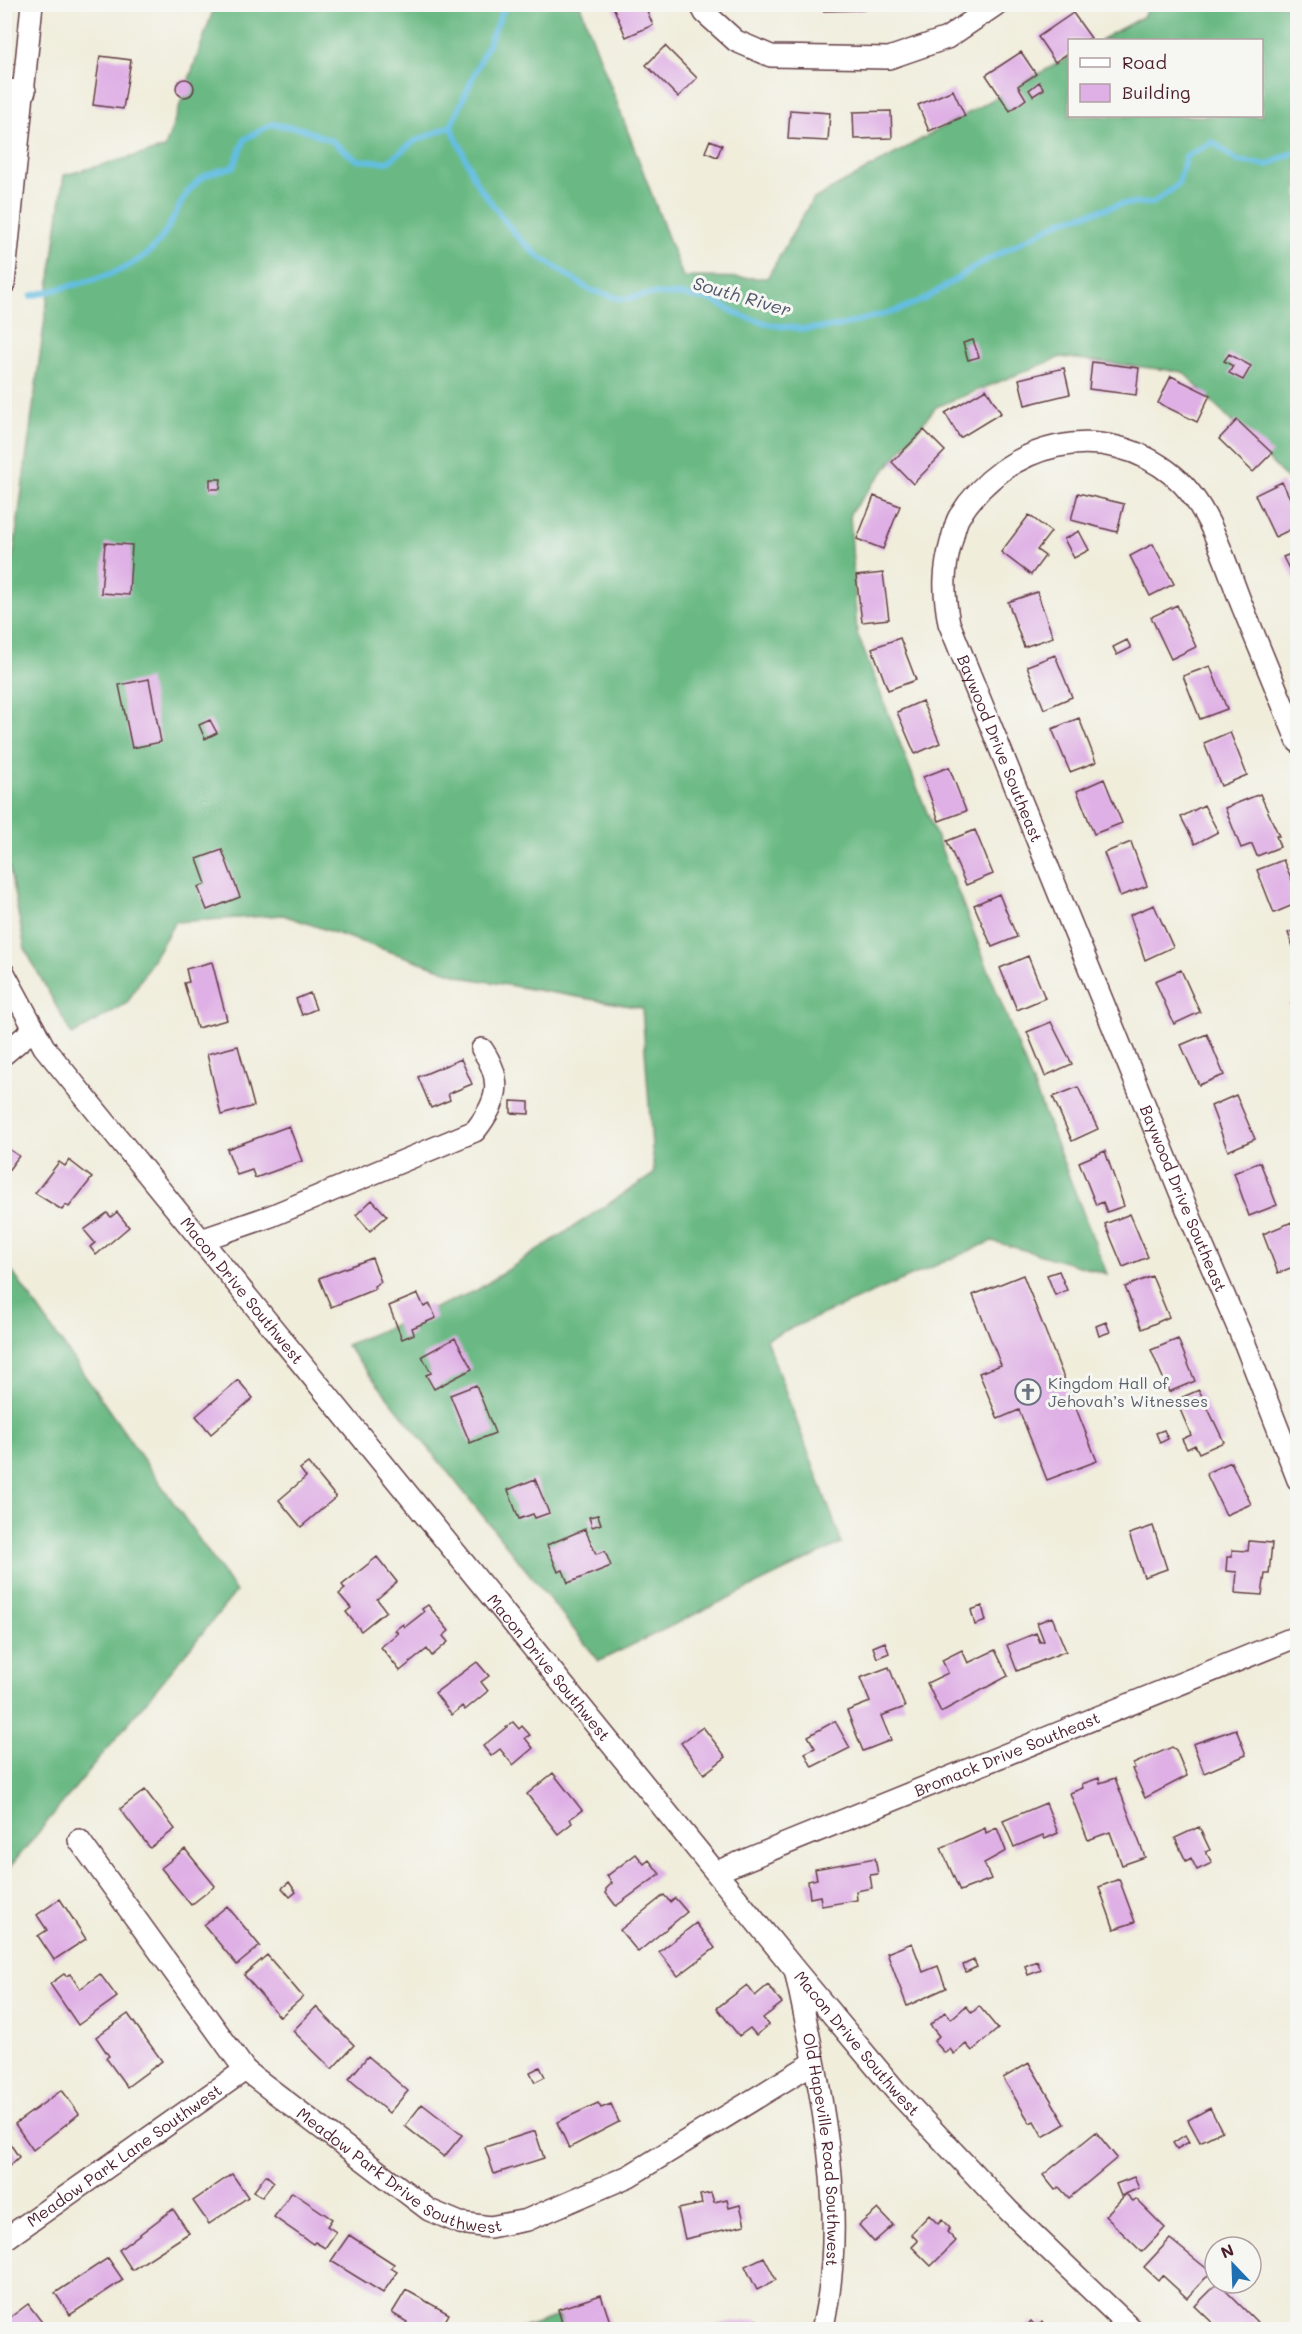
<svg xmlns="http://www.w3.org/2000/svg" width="1302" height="2334" viewBox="0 0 1302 2334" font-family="Mali,sans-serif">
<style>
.forest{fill:#6bb984;stroke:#5a6c58;stroke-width:1.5}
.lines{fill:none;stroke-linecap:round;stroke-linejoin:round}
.stream{stroke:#63bde1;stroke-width:6}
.building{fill:#dfb0e5}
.minor-casing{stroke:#633e45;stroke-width:24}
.minor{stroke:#fff;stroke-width:21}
.labels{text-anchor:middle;stroke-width:6;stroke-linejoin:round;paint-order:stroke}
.street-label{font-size:16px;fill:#4a1f2b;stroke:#f6f6f2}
.worship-label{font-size:16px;fill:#5b616d;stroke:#f6f6f2;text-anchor:start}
.water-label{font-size:18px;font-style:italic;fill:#53566b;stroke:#f6f6f2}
</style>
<rect width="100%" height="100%" fill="#f6f6f2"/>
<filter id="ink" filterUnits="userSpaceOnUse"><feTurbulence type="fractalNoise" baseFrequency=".0167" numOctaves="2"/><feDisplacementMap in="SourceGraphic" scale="12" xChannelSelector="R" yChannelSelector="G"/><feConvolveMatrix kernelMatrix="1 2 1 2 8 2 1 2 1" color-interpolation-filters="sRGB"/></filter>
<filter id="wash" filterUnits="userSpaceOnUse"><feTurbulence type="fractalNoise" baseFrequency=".008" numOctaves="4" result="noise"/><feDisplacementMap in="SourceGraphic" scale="24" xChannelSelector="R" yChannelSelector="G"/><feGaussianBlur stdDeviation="1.35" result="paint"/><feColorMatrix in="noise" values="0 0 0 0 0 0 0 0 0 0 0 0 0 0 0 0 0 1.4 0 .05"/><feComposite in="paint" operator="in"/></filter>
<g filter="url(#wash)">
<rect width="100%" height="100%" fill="#f0eddb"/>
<path class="forest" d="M215,5H580L683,277L767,278L812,200L1069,57L1070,116H1262V40H1100L1144,16L1148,5H1297V489L1183,372L1061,357L936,407L850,513L857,633L1107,1274L992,1241L766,1339L842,1543L599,1661L346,1345L477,1290L654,1174L642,1008L467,978L283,915L175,922L127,1003L72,1035L25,949L5,846L4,625L64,175L165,148Z
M4,1260L236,1592L5,1873H4Z
M558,2316L568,2329L517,2330Z"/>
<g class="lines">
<path class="stream" d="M451,126L477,184L515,234L538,256L590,290L621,299L652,294L683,295L714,301L742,316L772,325L803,329L835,327L896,311L925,299L978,265L1061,221L1122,204L1153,203L1178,185L1186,156L1213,142L1237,161L1268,165L1298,150
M451,126L506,4
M31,296C69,285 117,279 148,253C174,231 176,197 202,178C210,172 223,170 233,167L245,139L272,124L303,129L332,141L357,160L388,162L413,142L451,126"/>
</g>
<g id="blocks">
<path class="building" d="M612,4H644L653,25L626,37Z
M823,4H864V10L823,11Z
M1073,13L1091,38L1086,40H1070V52L1055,62L1038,37Z
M665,46L697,78L678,97L646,65Z
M1021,52L1036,74L1018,86L1026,99L1010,111L986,75Z
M100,56L131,60L123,109L93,105Z
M176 88a9 9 0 1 1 18 0a9 9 0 1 1-18 0Z
M1039,82L1044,89L1033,96L1029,90Z
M953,90L965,116L929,131L918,105Z
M790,110L830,113L828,141L788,139Z
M891,111L892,138L854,139L853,112Z
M710,140L722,145L717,157L705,152Z
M973,340L979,357L968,360L963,343Z
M1229,354L1251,366L1243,380L1229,373L1233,366L1224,361Z
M1092,362L1139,368L1136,395L1089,389Z
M1064,368L1070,394L1025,405L1019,379Z
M1171,376L1210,395L1197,422L1158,403Z
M986,389L1001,413L960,438L945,413Z
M1237,420L1272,453L1253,472L1219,439Z
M924,430L945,451L913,484L892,462Z
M210,479H221L220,489H210Z
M1282,482L1298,514V526L1275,537L1255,495Z
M1078,493L1124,504L1117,532L1071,520Z
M874,496L900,506L883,549L857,539Z
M1029,515L1051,532L1037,550L1045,556L1031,575L1001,552Z
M1079,531L1089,550L1074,558L1064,539Z
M105,543L132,545L129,595L101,593Z
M1153,544L1174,584L1150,596L1130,556Z
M1298,551V587L1283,557Z
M883,573L889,619L862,622L856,576Z
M1037,592L1053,637L1024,647L1008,602Z
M1177,605L1196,647L1171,659L1151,617Z
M900,638L916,680L888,690L872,648Z
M1127,640L1131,648L1117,655L1113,647Z
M1055,655L1072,697L1044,709L1027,666Z
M1210,666L1227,709L1200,719L1183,676Z
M149,679L161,742L132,748L119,685Z
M922,701L940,743L915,754L897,712Z
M1079,718L1096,762L1070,772L1052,729Z
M210,720L217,733L205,739L199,725Z
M1230,732L1247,775L1221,786L1204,743Z
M949,767L966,811L939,821L923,777Z
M1104,779L1122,823L1094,834L1077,791Z
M1260,794L1279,836H1276L1280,847L1257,856L1252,844L1241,848L1225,808Z
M1204,805L1218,832L1195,844L1181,817Z
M975,830L993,874L966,885L947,841Z
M1131,842L1147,886L1120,896L1104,853Z
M222,850L240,897L207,910L198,887L206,884L197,859Z
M1283,860L1298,893V903L1274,913L1257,870Z
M999,894L1017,937L992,947L974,905Z
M1154,905L1173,947L1145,960L1130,915Z
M1298,929V957H1297L1288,933Z
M1028,956L1045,998L1017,1010L1000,968Z
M212,962L227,1020L197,1028L184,983L189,982L186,969Z
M1181,970L1200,1012L1174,1024L1155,981Z
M310,993L316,1009L302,1015L296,999Z
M1298,1001V1020H1297L1291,1004Z
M1051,1022L1072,1064L1045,1076L1027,1032Z
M1207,1034L1224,1075L1199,1085L1181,1045Z
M238,1046L254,1106L221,1115L207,1054Z
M461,1059L472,1084L448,1094L450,1100L431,1108L418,1077Z
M1078,1087L1098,1129L1072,1141L1053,1097Z
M1236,1095L1255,1139L1228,1151L1211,1106Z
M511,1101L529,1102V1114L511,1113Z
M289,1126L302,1161L255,1178L252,1170L237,1175L227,1149Z
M4,1146L19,1156L4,1176Z
M1105,1151L1124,1206L1107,1212L1103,1202L1096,1205L1079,1162Z
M69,1160L92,1178L69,1207L66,1205L62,1210L35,1193L59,1162L65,1166Z
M1260,1162L1277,1205L1249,1216L1234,1173Z
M372,1200L387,1216L370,1231L356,1215Z
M117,1212L129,1227L96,1255L90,1247L95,1243L84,1230L107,1213L111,1217Z
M1130,1214L1148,1257L1123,1267L1105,1224Z
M1292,1222L1298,1235V1265L1278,1273L1263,1234Z
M372,1258L381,1282L374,1286L375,1289L331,1307L319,1278Z
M1059,1271L1067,1290L1055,1295L1047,1275Z
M1023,1275L1097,1461L1047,1480L1019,1410L998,1419L979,1373L1001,1365L973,1295Z
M1152,1276L1169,1317L1142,1329L1125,1287Z
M418,1294L424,1307L430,1304L436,1318L412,1328L414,1334L402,1339L389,1306Z
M1106,1322L1110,1332L1099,1336L1096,1326Z
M455,1338L472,1369L434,1389L426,1375L431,1373L422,1356Z
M1178,1339L1195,1381L1169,1392L1151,1350Z
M238,1380L253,1398L211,1434L196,1416Z
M476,1385L495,1433L470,1443L450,1395Z
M1199,1390L1224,1442L1199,1453L1195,1445L1187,1449L1182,1439L1191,1435L1176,1400Z
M1164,1430L1168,1439L1160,1443L1156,1433Z
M1231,1462L1251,1504L1226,1515L1206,1473Z
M308,1463L336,1497L301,1527L279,1500L306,1477L300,1469Z
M535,1479L549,1513L535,1518L533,1514L519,1519L508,1490Z
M598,1515L601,1524L592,1527L589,1517Z
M1153,1526L1167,1569L1144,1577L1129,1534Z
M585,1529L596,1554L605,1551L611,1566L568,1583L563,1570L558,1572L547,1545Z
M1249,1541L1272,1543L1269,1574H1265L1262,1595L1235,1593L1237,1572L1226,1571L1227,1557H1232V1550L1248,1551Z
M377,1557L397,1582L377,1599L386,1611L361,1631L346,1612L351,1608L339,1594L345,1589L342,1585Z
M428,1605L449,1631L443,1636L448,1642L432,1656L427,1649L400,1671L381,1647L398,1633L395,1630L403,1624L405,1627L424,1612L422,1609Z
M982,1606L986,1621L975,1625L971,1610Z
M1052,1617L1066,1651L1017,1671L1007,1645L1036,1633L1040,1642L1044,1641L1037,1623Z
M885,1642L889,1653L877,1658L873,1647Z
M962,1650L968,1663L995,1650L1008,1676L941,1712L927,1683L948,1673L942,1660Z
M477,1662L489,1676L481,1682L488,1691L465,1710L462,1706L452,1715L435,1693Z
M889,1667L905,1707L881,1716L891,1740L863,1751L847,1711L870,1702L860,1678Z
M835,1721L850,1748L812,1767L805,1753L815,1748L808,1736Z
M513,1722L519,1729L522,1726L530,1735L525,1738L533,1748L513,1765L500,1749L491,1756L483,1746Z
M703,1727L726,1757L704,1774L681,1743Z
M1236,1729L1246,1755L1204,1773L1193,1744Z
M1172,1747L1176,1750L1187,1776L1145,1798L1132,1769L1135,1768L1133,1764Z
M553,1773L582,1810L570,1819L572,1823L558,1834L527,1794Z
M1099,1778L1100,1783L1115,1778L1145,1857L1122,1865L1110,1832L1088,1840L1070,1793L1083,1788L1082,1784Z
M145,1790L175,1829L150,1848L120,1809Z
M1046,1803L1058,1833L1045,1839L1043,1835L1014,1847L1003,1821Z
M1199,1827L1210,1850L1206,1852L1212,1863L1197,1870L1191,1858L1186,1861L1175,1838Z
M985,1828L986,1833L997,1828L1006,1851L984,1863L991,1879L960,1891L941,1848Z
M185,1849L215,1886L191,1905L161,1868Z
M636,1854L644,1864L649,1860L660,1874L616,1906L606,1893V1889L612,1883L607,1876Z
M875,1858L878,1874L870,1875L872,1888L856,1891L857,1900L822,1906L820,1896L810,1898L808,1881L817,1879L815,1869Z
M1119,1879L1135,1922L1114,1929L1099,1887Z
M289,1882L296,1892L290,1897L282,1888Z
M664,1895L670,1902L675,1898L687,1912L638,1952L620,1930Z
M60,1899L86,1939L54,1960L38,1936L47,1930L37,1915Z
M227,1906L260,1946L237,1965L204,1925Z
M696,1923L715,1948L678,1976L659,1952Z
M912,1943L923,1972L938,1966L946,1988L907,2006L887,1953Z
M267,1955L303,1997L280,2017L244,1975Z
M974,1960L977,1967L966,1972L963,1965Z
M1037,1961L1041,1970L1028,1975L1025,1966Z
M64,1974L66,1976L70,1974L80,1989L100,1974L117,1997L78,2025L50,1984Z
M747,1985L755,1996L768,1985L782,2003L763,2018L769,2025L756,2035L750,2028L739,2036L717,2008Z
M966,2006L972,2013L979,2006L998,2029L972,2051L966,2044L954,2054L950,2049L945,2053L934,2041L939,2036L930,2025L945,2012L951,2019Z
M316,2007L354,2045L332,2069L293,2031Z
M128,2014L162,2061L127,2087L106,2058L109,2056L96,2037Z
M368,2056L408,2091L389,2113L349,2079Z
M1029,2063L1065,2124L1043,2137L1034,2121L1030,2123L1003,2078Z
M540,2067L545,2077L535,2082L530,2072Z
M62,2090L79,2114L33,2150L15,2124Z
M598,2103L601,2108L611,2104L619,2122L569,2148L557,2122Z
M422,2104L462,2135L444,2157L405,2126Z
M1210,2108L1222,2131L1200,2142L1188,2120Z
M535,2131L544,2158L494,2174L485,2147Z
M1096,2132L1117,2158L1069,2198L1059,2187L1055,2190L1043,2175Z
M1185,2135L1189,2142L1177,2149L1173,2143Z
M6,2138L19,2157L4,2171V2140Z
M232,2174L248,2197L209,2224L193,2201Z
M266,2175L274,2182L262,2197L254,2191Z
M1134,2177L1139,2188L1121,2196L1116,2184Z
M292,2192L332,2219L327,2226L336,2232L325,2248L315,2242L313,2244L274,2217Z
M711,2193L714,2202L727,2199L729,2208L740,2205L745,2225L685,2239L678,2209L702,2204L700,2195Z
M1126,2194L1133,2201L1136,2199L1165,2228L1142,2252L1105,2216Z
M173,2209L189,2233L132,2270L119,2250Z
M878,2209L893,2225L874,2242L859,2225Z
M929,2215L938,2224L942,2220L950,2228L947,2232L956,2241L931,2266L912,2247L918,2241L911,2234Z
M349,2235L394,2264L391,2268L397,2272L383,2293L331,2261Z
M1170,2239L1211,2272L1187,2298L1162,2275L1158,2280L1144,2267Z
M764,2257L776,2280L757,2290L745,2266Z
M108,2258L123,2280L70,2315L55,2293Z
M1218,2283L1257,2322L1250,2330H1220L1195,2306Z
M406,2290L449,2314L440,2330H403L407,2322L392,2313Z
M601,2295L610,2322L586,2330H564L558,2309Z
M28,2304L48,2330H4V2322Z
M757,2320L758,2330H720L719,2324Z
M1031,2321L1037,2327L1042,2321L1051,2330H1024Z"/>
</g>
</g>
<g filter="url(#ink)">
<use href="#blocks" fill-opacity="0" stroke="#633e45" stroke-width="1.5"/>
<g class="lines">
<g class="minor-casing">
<g id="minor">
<path d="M700,4L705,13L736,41L771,56L889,58L947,38L997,4"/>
<path d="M4,90L25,91"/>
<path d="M4,284L32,4"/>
<path id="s1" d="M1298,742C1279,695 1260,649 1241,603C1224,560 1210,506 1174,476C1103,417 1005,442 959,517C955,524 954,532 952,539C943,571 943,591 949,623L1191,1219L1245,1344L1298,1480"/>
<path id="s2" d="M4,973L44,1047L796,1971L896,2091L1009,2211L1133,2330"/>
<path d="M4,1054L34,1029"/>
<path d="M201,1240L271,1216L475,1131C498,1102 504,1081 482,1049"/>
<path id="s3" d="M79,1840L245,2070L429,2210L460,2223L490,2227L527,2220L629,2176L813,2063"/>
<path id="s4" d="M716,1872L1298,1636"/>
<path id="s5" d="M796,1974C820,2088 850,2213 822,2330"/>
<path id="s6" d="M4,2240L245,2070"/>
</g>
</g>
<use href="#minor" class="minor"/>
</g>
</g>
<defs>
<g id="church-ring" transform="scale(1.35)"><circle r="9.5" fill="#f6f6f2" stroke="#6b7280" stroke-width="1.5"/><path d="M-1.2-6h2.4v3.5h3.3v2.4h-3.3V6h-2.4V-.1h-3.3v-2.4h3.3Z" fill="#6b7280"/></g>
</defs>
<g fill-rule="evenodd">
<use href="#church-ring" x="1028" y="1392"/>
</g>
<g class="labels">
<g class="street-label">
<text dy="6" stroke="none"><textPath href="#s1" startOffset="788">Baywood Drive Southeast</textPath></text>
<text dy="6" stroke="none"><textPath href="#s1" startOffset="1274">Baywood Drive Southeast</textPath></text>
<text dy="6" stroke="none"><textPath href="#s2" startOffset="398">Macon Drive Southwest</textPath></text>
<text dy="6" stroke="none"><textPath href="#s2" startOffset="884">Macon Drive Southwest</textPath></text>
<text dy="6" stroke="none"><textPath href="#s4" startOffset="314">Bromack Drive Southeast</textPath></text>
<text dy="6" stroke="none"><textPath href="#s2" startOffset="1370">Macon Drive Southwest</textPath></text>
<text dy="6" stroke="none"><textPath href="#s5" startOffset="178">Old Hapeville Road Southwest</textPath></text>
<text dy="6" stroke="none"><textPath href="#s6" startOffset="147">Meadow Park Lane Southwest</textPath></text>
<text dy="6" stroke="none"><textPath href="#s3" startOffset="471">Meadow Park Drive Southwest</textPath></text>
</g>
<g class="worship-label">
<text x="1048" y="1389">Kingdom Hall of<tspan x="1048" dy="18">Jehovah’s Witnesses</tspan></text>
</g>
<g class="water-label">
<text transform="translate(742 297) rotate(16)" y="6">South River</text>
</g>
</g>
<rect width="1302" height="2334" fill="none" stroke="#f6f6f2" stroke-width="24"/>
<rect x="1068" y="39" width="195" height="78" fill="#f6f6f2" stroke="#b1a0a2" stroke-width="1.5"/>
<rect x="1080" y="58" width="30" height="9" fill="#ffffff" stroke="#b1a0a2" stroke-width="1.5"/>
<text x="1122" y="69" font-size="18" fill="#4a1f2b">Road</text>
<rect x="1080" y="84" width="30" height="18" fill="#dfb0e5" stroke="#b1a0a2" stroke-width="1.5"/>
<text x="1122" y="99" font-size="18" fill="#4a1f2b">Building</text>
<g transform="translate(1233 2265) rotate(337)"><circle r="28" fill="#f6f6f2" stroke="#b1a0a2" stroke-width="1.5"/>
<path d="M0-4.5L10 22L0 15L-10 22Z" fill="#1f6fb2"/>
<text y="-9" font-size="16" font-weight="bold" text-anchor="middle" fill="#4a1f2b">N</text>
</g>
</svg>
